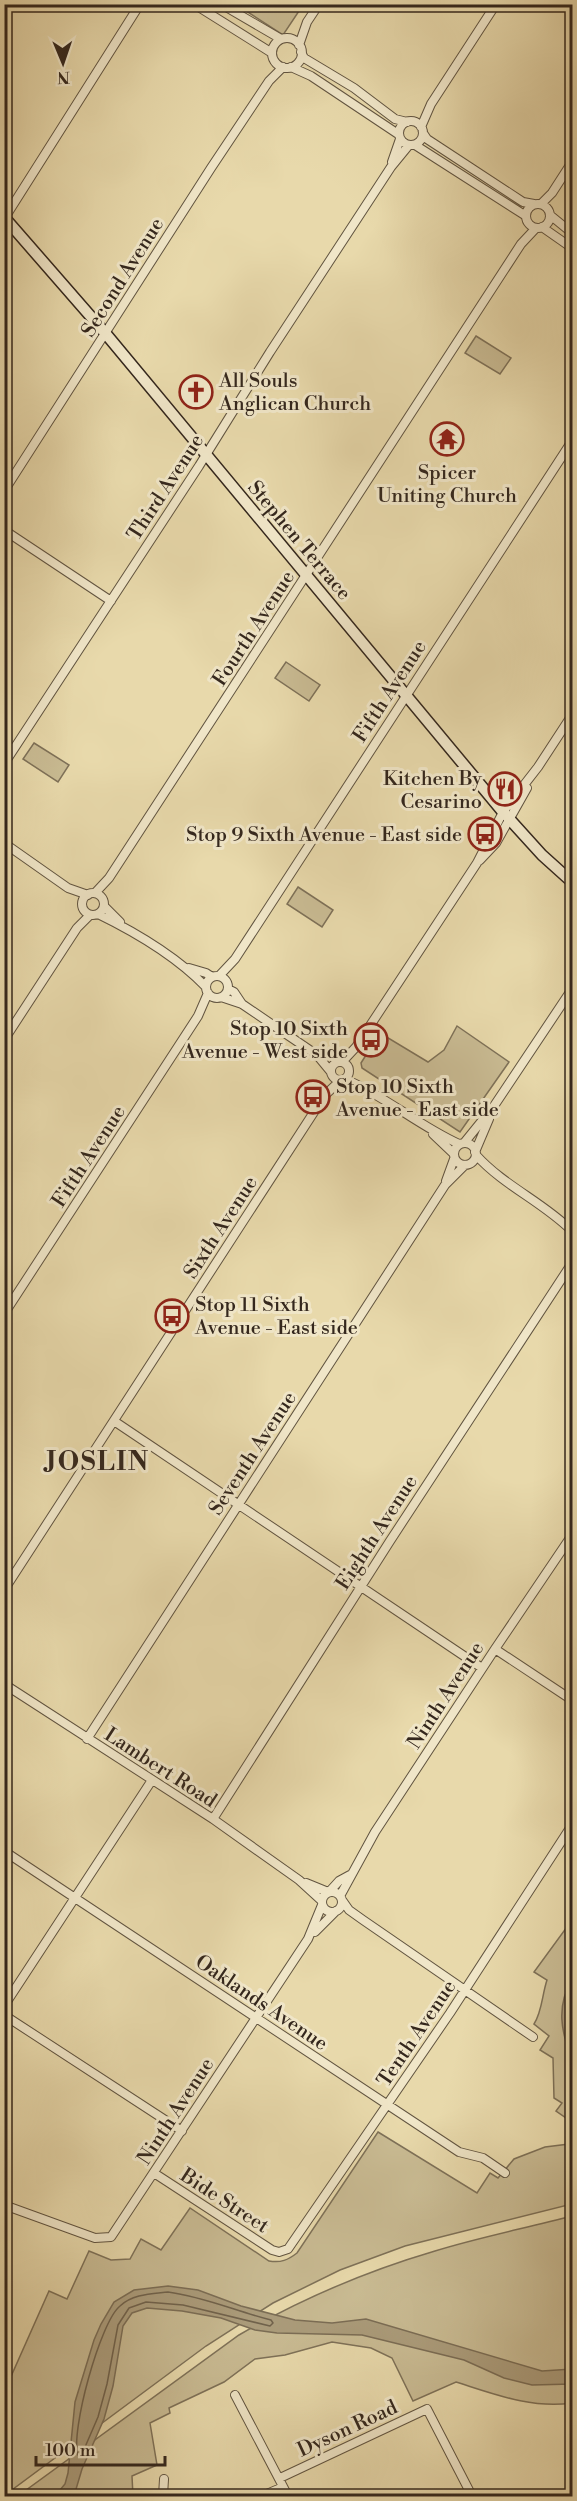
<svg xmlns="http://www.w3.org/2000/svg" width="577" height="2501" viewBox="0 0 577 2501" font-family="'Libre Bodoni',serif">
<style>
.green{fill:#c9bb93;stroke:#7e7158;stroke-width:1.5}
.water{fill:#ab9c7b;stroke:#7b6d55;stroke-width:1.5}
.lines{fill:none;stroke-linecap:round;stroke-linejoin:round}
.shore{stroke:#70624c;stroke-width:1.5}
.street-casing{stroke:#615440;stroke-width:10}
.secondary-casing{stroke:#34271d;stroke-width:13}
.street{stroke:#f0e6c8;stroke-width:8}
.secondary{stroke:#f0e6c8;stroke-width:10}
.labels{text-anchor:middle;stroke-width:6;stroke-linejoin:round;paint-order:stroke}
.street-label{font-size:20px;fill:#34271d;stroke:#f0e6c8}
.poi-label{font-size:20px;fill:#34271d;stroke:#f0e6c8;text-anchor:start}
.district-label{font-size:26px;font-weight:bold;letter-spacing:1.5px;fill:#34271d;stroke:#f0e6c8}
</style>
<rect width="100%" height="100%" fill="#e8d9ab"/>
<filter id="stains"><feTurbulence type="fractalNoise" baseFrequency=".00333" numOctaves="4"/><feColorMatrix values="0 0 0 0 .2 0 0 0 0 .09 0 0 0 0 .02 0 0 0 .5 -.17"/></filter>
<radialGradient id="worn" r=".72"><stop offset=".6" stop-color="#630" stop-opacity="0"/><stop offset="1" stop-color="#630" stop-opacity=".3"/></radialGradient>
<path class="green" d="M237,5H303L283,35Z
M476,336L511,358L500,374L465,353Z
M286,662L320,685L309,701L275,678Z
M34,743L69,765L58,782L23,759Z
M298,887L333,910L322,927L287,904Z
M457,1026L509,1062L460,1132L362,1068L361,1063L380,1033L428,1062L444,1050Z
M572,1920V2122L556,2111L562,2103L554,2098L553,2058L540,2050L549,2036L534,2024C542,2012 542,1995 547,1980L534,1972Z
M378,2132L477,2193L490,2173L498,2178L514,2159L545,2147L569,2144L572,2139V2204L405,2246L340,2270L273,2303L206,2346L5,2495V2390L49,2291L67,2299L89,2251L111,2260L130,2259L141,2239L161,2250L190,2208L269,2261C281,2263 288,2260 297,2253Z
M572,2216V2403C532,2409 494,2394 456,2382L413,2401L392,2358L371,2348L332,2342L285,2355L255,2359L224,2382L169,2408L170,2413L150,2423L157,2465L132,2476L133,2496H18L239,2335C301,2299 367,2271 435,2251C480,2237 527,2228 572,2216Z"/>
<path class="water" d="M572,1980V2059C561,2032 556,2006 572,1980Z
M168,2286L198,2290L241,2306L295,2320L332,2323L366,2319L542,2371L572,2369V2384L532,2385L504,2378L464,2360L362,2335L277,2333L255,2330L221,2318L182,2311L147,2308L132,2313L123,2326L113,2386L104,2419L82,2469L74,2496H55L65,2484L68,2473L75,2402L94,2340L101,2324L114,2302L134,2290Z"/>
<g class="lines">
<path class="shore" d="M168,2292C205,2297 235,2311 271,2320L273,2323L270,2326L183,2305L146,2302L129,2308L118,2325L107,2384L98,2417L82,2454L78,2455C70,2433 100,2322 120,2306C133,2294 151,2294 168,2292Z"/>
<g class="street-casing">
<path id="street" d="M194,4L272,53
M221,4L281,39
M272 53a15 15 0 1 1 30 0a15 15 0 1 1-30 0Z
M299,45L307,22L319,4
M301,52L304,58L354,88L395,119L407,122
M291,67L311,76L398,134
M399 133a12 12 0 1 1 24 0a12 12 0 1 1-24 0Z
M421,127L431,104L496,4
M423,133L427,139L523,202L534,204
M415,145L526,216
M392,162L400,139
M526 216a12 12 0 1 1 24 0a12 12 0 1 1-24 0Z
M541,204L552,193L572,162
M550,215L572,233
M4,219L140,4
M542,227L572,248
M4,491L211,168L269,81L283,67
M4,530L111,601
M4,764L199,466L270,352L391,167L409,145
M4,843L68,888L88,895
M480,860L496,843L527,788
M82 904a11 11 0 1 1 22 0a11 11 0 1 1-22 0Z
M95,893L109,878L521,244L536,228
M104,906L120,922
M98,914C137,933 176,956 206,987
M189,968L206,973L212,977
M206 987a11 11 0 1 1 22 0a11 11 0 1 1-22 0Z
M219,976L235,959L572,441
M228,989L234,992L242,1004
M221,997L242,1004L317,1055L331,1072
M4,1040L77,928L90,915
M331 1071a9 9 0 1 1 18 0a9 9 0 1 1-18 0Z
M342,1062L356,1047L477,863L503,812L538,767L572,715
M345,1079C385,1096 419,1126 459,1144
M433,1134L453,1153
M454 1154a11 11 0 1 1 22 0a11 11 0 1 1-22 0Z
M464,1143L494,1106L572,989
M475,1152L489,1119
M476,1155C504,1186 543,1202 572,1231
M446,1181L454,1159
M4,1314L198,1016L208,993
M114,1421L482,1668
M4,1590L325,1095L341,1080
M495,1649L572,1700
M4,1684L213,1819L299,1880L322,1901
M87,1739L445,1185L465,1165
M213,1819L390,1541L572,1263
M4,1851L459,2152L483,2158L505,2173
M306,1883L328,1892
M322 1902a10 10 0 1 1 20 0a10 10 0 1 1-20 0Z
M329,1892L339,1881L350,1875
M340,1896L375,1832L495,1649L572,1535
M342,1900L349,1910L363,1920L533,2037
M315,1932L336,1911
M4,2006L152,1780
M4,2015L182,2131
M154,2173L272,2250L279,2252L288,2249L450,2013L572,1825
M4,2205L95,2238L111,2237L308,1939L322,1905
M235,2395L288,2496
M280,2478L427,2409L472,2496
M163,2496L164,2479
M262,2496L283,2487"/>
</g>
<g class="secondary-casing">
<path id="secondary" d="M4,217L106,334L503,812L542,855L572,882"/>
</g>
<use href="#street" class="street"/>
<use href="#secondary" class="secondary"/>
</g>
<defs>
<g id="church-ring" transform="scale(1.725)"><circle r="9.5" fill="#f0e6c8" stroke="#8f2418" stroke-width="1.5"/><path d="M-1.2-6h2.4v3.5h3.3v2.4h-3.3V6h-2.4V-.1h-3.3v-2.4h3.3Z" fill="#8f2418"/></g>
<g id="temple-ring" transform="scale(1.725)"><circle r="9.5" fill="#f0e6c8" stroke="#8f2418" stroke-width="1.5"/><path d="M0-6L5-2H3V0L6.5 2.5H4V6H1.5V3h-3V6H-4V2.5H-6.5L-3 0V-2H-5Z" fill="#8f2418"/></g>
<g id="restaurant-ring" transform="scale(1.725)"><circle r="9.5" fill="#f0e6c8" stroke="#8f2418" stroke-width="1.5"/><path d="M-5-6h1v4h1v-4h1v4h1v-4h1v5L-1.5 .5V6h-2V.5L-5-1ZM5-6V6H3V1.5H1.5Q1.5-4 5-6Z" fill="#8f2418"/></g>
<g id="bus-ring" transform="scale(1.725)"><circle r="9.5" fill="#f0e6c8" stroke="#8f2418" stroke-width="1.5"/><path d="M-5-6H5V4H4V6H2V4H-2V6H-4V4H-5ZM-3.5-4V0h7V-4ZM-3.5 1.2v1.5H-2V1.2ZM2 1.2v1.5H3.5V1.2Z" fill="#8f2418"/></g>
</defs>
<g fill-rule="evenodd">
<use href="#church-ring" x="196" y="392"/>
<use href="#temple-ring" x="447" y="439"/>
<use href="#restaurant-ring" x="505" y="789"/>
<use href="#bus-ring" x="485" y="834"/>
<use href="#bus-ring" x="371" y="1040"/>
<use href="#bus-ring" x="313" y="1097"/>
<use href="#bus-ring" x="172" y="1316"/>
</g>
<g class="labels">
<g class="street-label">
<text transform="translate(122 277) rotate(-58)" y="7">Second Avenue</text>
<text transform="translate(165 487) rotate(-57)" y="7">Third Avenue</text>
<text transform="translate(300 540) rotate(50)" y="7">Stephen Terrace</text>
<text transform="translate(253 628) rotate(-57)" y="7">Fourth Avenue</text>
<text transform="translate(389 691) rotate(-57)" y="7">Fifth Avenue</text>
<text transform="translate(88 1156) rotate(-57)" y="7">Fifth Avenue</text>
<text transform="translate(220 1227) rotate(-57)" y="7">Sixth Avenue</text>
<text transform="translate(252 1453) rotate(-57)" y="7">Seventh Avenue</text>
<text transform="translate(376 1532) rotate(-57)" y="7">Eighth Avenue</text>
<text transform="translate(445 1695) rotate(-57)" y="7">Ninth Avenue</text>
<text transform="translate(161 1767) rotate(33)" y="7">Lambert Road</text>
<text transform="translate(262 2002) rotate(34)" y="7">Oaklands Avenue</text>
<text transform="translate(416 2033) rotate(-56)" y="7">Tenth Avenue</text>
<text transform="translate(175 2111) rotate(-57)" y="7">Ninth Avenue</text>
<text transform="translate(225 2200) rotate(33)" y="7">Bide Street</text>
<text transform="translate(347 2428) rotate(-25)" y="7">Dyson Road</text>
</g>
<g class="poi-label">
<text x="219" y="387">All Souls<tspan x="219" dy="23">Anglican Church</tspan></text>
<text x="447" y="479" text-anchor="middle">Spicer<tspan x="447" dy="23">Uniting Church</tspan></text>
<text x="482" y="785" text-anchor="end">Kitchen By<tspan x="482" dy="23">Cesarino</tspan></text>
<text x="462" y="841" text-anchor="end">Stop 9 Sixth Avenue - East side</text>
<text x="348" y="1035" text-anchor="end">Stop 10 Sixth<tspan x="348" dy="23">Avenue - West side</tspan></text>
<text x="336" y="1093">Stop 10 Sixth<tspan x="336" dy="23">Avenue - East side</tspan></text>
<text x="195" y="1311">Stop 11 Sixth<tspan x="195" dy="23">Avenue - East side</tspan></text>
</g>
<g class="district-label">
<text x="98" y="1470">JOSLIN</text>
</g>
</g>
<rect width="577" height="2501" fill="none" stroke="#e8d9ab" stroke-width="24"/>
<rect x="6" y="6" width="565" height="2489" fill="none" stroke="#34271d" stroke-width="3"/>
<rect x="12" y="12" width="553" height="2477" fill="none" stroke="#34271d" stroke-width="1.5"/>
<g transform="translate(63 63) rotate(178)" stroke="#f0e6c8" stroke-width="4.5" paint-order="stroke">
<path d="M0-4.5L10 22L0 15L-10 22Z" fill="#34271d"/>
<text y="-9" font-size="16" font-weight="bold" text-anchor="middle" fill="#34271d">N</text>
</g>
<path d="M36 2456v9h129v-9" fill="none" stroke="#34271d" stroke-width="3"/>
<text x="45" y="2456" font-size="18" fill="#34271d" stroke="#f0e6c8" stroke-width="4.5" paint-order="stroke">100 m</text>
<rect width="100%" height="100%" filter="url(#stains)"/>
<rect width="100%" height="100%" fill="url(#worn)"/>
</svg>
